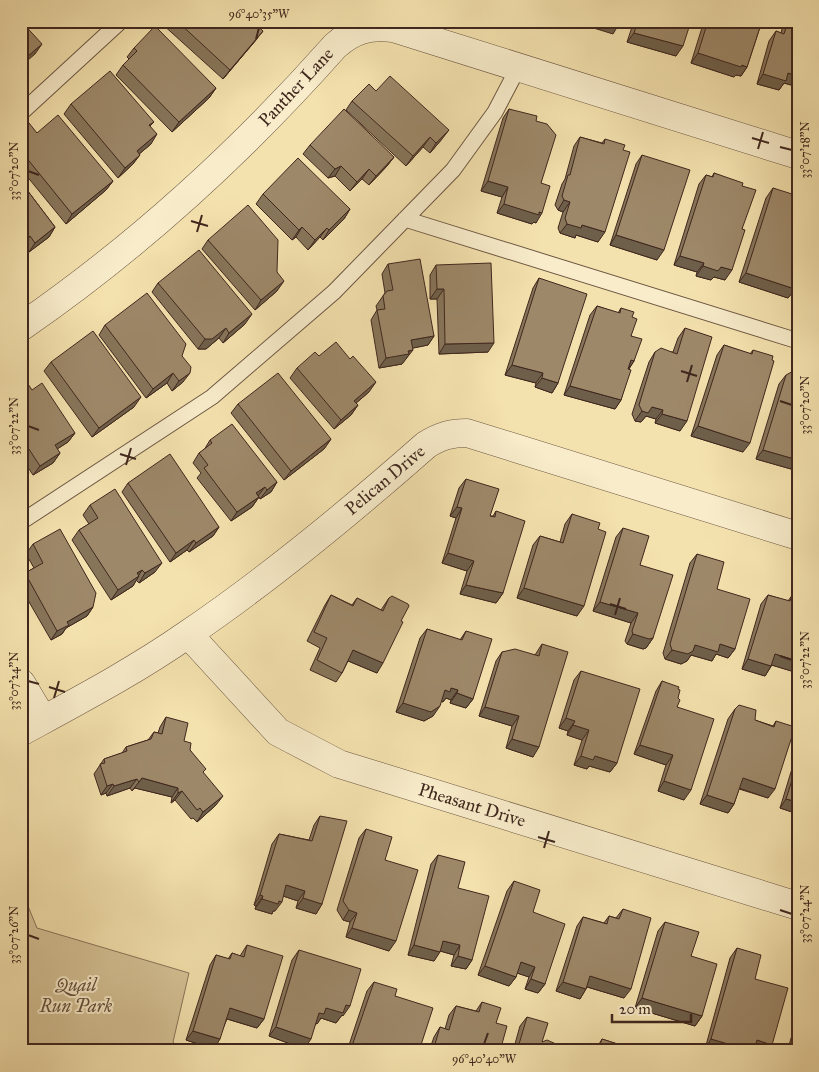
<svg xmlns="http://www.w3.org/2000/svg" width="819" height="1072" viewBox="0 0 819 1072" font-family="'IM FELL Great Primer',serif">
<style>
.green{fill:#d5c296;stroke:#8a745a}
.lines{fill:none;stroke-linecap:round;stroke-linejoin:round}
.service-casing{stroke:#6c5642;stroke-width:17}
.minor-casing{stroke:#6c5642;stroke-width:29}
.service{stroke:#f8ecca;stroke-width:15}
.minor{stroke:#f8ecca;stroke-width:28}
.wall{fill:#87755a;stroke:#3f271e}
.shaded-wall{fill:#6e5f4a;stroke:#3f271e}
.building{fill:#9d8869;stroke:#3f271e}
.ticks{fill:none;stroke:#3f271e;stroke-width:2}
.labels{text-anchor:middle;stroke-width:4;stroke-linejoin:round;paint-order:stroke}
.street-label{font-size:18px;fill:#3f271e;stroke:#f8ecca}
.park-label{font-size:18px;font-style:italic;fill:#644e3c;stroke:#f8ecca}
.neatline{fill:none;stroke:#3f271e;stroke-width:2}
.ticks-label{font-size:12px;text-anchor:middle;fill:#3f271e}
</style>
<rect width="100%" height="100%" fill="#f4e2ae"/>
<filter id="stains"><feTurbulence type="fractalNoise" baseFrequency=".004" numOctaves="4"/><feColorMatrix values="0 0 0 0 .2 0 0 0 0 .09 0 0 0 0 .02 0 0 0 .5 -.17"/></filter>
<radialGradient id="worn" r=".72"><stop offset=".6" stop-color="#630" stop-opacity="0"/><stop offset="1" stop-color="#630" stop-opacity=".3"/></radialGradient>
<path class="green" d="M21,889L37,928L189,973L173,1042L182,1051H21Z"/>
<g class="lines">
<g class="service-casing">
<path id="service" d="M21,113L121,21
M405,219L798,341
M21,522L212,397L334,292L453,170L495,112L518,68"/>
</g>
<g class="minor-casing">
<path id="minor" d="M21,327C137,247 242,151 335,46C353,30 369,25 393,28L798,155
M188,634L278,732L339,764L798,906
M21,683L43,720
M21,732C78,701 135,671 188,634C272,577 350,512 426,445C440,436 451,433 467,433L798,536"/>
</g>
<use href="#service" class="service"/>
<use href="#minor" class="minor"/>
</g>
<path class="wall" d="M162,21H252L256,40L223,79L161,23Z
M260,21H273L267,28Z
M634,21H691L676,56L627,42Z
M704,21H762L747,67L741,76L736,75L734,77L691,63Z
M784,21H798V87L784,83L779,90L757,84L769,41L776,31L781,33Z
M134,48L216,88L209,98L172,132L116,75L123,65L129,59L127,57Z
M376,91L442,139L430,153L423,147L406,166L346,110L352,101Z
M71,104L154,122L150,126L151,144L139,154L133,164L118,178L64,114Z
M509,109L536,121L541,183L536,223L534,222L532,224L497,213L502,197L481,191L503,118Z
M21,130L37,133L113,181L106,190L66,224L21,169Z
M580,137L602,143L605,139L598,242L576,235L575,238L560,233L558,228L563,212L558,210L555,205L562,184L565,179L574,146Z
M310,145L394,157L387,166L369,185L362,179L350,191L335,176L328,178L303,154Z
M642,155L657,260L610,245L636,164Z
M714,173L742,186V229L725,280L714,277L711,280L696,276L697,272L674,265L699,184L706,175L712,177Z
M21,182L55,227L49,237L29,252L24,246Z
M773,188L791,196L795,202V289L788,298L739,282L766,198Z
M263,194L350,209L344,219L323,240L320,237L308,250L296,237L292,240L256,204Z
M208,240L277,272V291L255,310L202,249Z
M388,264L434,336L428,345L412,348L406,359L405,360L402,364L379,368L371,320L377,310L376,306L385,293L382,274Z
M436,265L488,352L439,354L437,299H430V275Z
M539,278L558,383L552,393L535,387L536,383L505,375L533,288Z
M158,283L245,324L223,343L219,338L206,349H198L152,292Z
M597,306L618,313L621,308L632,317L631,336L634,361L629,369L621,400L615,409L564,395L590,315Z
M105,325L182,356L183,382L172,391L167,383L146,398L99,335Z
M685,328L680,431L655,423L656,419L646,416L641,422L635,421L632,414L649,362L655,352H673L678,338Z
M724,345L750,354L753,350L743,452L691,436L717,355Z
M319,356L369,392L356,403L358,405L351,415L334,429L290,378L297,368Z
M51,362L134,407L92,437L44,371Z
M786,375L798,471L756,459L779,384Z
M21,384L32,390L75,433L68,442L57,449L60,453L53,463L33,475L21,457Z
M238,404L331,439L324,449L284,480L231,413Z
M210,440L277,482L271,492L260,499L259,497L252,507L231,521L197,478L201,473L193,463L199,453L204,450Z
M466,479L490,516H493L496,511L503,593L496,603L460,594L467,571L442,563L456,518L450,516L459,488Z
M128,483L219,527L213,536L189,552L187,550L170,562L122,492Z
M90,505L155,572L139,583L136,580L133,586L111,600L72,540L79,530L89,524L83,515Z
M572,514L598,529L577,616L517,598L533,545L540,536L560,542L565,524Z
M623,528L640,565L653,638L646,648L643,649L627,644L625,641L631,623L593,611L616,537Z
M33,544L93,607L87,616L66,628L62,634L51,640L21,588V579L25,573L34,568L26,554Z
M697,554L717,589L735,649L728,658L716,654L712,661L691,655L687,661L681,664L665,659L663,653L690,563Z
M793,594L798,673L772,665L765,676L742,669L761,604L768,595L788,601Z
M331,595L352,605L357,598L381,610L389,598L377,673L348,661L342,673L336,682L310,670L320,648L307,641L325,605Z
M427,629L460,640L466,631L473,699L466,708L450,703L451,700L446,698L443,702L441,701L433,716L424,721L396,712L420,638Z
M542,644L533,757L506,748L512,726L479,716L496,661L502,652L535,655Z
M581,671L617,763L610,772L589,766L587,769L574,765L582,740L567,735L568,731L559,728L574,680Z
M662,681L678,689L677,707L684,800L658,791L666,765L634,754L656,691Z
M735,709L755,720L773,726L776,721L768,798L739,789L734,804L728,813L700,804L728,719Z
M166,717L190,750L203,773L216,805L197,822L193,818L191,819L175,800L171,803L172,797L135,788L132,791L130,788L107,796L106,793L101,795L94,774L104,759L122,753L126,747L148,740L154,732L158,733L160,727Z
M798,749V814L780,808Z
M320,816L322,904L316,914L296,908L298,901L283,896L275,911H273L272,914L255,909L256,906L254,905L272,844L279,834L309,840L314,825Z
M366,829L385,860L389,951L346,937L350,922L343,920L337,910L359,838Z
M438,855L472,960L466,969L451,966L454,955L440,951L434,961L408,955L431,864Z
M514,881L545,984L538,993L525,989L529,977L517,973L516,977L509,986L478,975L507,891Z
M623,909L624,998L587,987L580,999L556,991L577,926L583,917L604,923L609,916L616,918Z
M665,922L691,956L702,1016L695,1026L635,1008L658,931Z
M247,945L264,1019L257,1028L227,1019L214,1049L186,1040L210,965L216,955L228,959L232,953L240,956Z
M737,948L755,979L768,1051H712L705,1049L730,958Z
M299,950L343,1016L342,1015L336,1023L321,1018L317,1024L316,1023L304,1049L269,1036L292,960Z
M374,982L395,996L419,1051H347L367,991Z
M482,1002L496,1023L500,1051H429L434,1037L440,1027L445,1029L449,1015L456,1006L476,1011Z
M798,1016V1051L788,1048Z
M527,1017L542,1042L565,1051H513L520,1026Z
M602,1039L639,1051H595Z"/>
<path class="shaded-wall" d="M571,21H609L619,24L613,34Z
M263,31L256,40L223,79L230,70Z
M634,33L683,46L676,56L627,42Z
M42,44L35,54L21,66V62Z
M698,53L747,67L741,76L736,75L734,77L691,63Z
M788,73L798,76V87L784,83L779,90L757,84L763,74Z
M216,88L209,98L172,132L179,122Z
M449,130L442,139L430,153L436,143Z
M157,134L151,144L131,161L137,151Z
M430,137L423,147L406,166L413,156Z
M140,155L133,164L118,178L125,168Z
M394,157L387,166L369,185L376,176Z
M341,166L335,176L328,178L335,169Z
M369,169L362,179L350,191L357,182Z
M113,181L106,190L66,224L72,214Z
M488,181L508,187L502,197L481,191Z
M564,200L570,202L563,212L558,210Z
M504,204L539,212L542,213L536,223L534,222L532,224L497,213Z
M350,209L344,219L323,240L329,230Z
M567,224L582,225L605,232L598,242L576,235L575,238L560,233Z
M55,227L49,237L29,252L35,243Z
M302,227L296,237L292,240L299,230Z
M327,228L320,237L308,250L315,240Z
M616,235L664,250L657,260L610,245Z
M30,236L24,246L21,247V243Z
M680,256L704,263L697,272L674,265Z
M703,266L721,267L732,270L725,280L714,277L711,280L696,276Z
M746,273L795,289L788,298L739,282Z
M284,281L277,291L255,310L261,300Z
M437,289H444L437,299H430Z
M252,314L245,324L223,343L229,333Z
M226,328L219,338L206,349H198L205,339Z
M434,336L428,345L404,350L411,340Z
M494,343L488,352L439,354L445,344Z
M413,350L402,364L379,368L386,358Z
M631,360L634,361L628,370Z
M512,365L543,373L536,383L505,375Z
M173,373L167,383L146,398L153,389Z
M190,373L183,382L172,391L179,381Z
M542,378L558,383L552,393L535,387Z
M376,382L369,392L348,410L354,401Z
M570,386L621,400L615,409L564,395Z
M141,397L134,407L92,437L99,428Z
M358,405L351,415L334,429L341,420Z
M652,407L663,410L656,419L646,416L641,422L635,421L642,411Z
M662,414L687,421L680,431L655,423Z
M698,426L750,443L743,452L691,436Z
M75,433L68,442L48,455L55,445Z
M331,439L324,449L284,480L291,471Z
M763,450L798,460V471L756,459Z
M60,453L53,463L33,475L40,466Z
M29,473L22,483H21V478Z
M277,482L271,492L260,499L267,490Z
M265,487L258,496L256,493Z
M259,497L252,507L231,521L237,512Z
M457,507L462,508L456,518L450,516Z
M219,527L213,536L189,552L196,543Z
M194,540L187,550L170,562L176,553Z
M448,553L474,561L467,571L442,563Z
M162,563L155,572L139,583L145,573Z
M142,570L137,578L139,576L133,586L111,600L118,590L137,573Z
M466,585L503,593L496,603L460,594Z
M524,588L584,606L577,616L517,598Z
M600,602L638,613L631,623L593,611Z
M93,607L87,616L66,628L62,634L51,640L57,631L67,622Z
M633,634L653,638L646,648L643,649L627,644Z
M720,644L735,649L728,658L716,654L712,661L691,655L687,661L681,664L665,659L672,650L695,645Z
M353,650L383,663L377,673L346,660Z
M775,654L798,661V673L768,664Z
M748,659L771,666L765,676L742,669Z
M451,688L458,690L451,700L446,698L443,702L438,700L445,690Z
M457,693L473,699L466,708L450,703Z
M403,703L440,706L433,716L424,721L396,712Z
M485,707L519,716L512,726L479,716Z
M566,718L575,721L568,731L559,728Z
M573,725L589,730L582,740L567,735Z
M512,739L539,747L533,757L506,748Z
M640,745L673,755L666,765L634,754Z
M581,756H595L617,763L610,772L589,766L587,769L574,765Z
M142,778L178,788L172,797L135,788L132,791Z
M743,778L775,789L768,798L736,787Z
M137,779L130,788L107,796L114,786Z
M664,781L691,790L684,800L658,791Z
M113,784L106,793L101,795L107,786Z
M182,791L175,800L171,803L178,793Z
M707,795L734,804L728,813L700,804Z
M223,796L216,805L197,822L203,812Z
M786,799L798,802V814L780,808Z
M286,885L305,891L298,901L280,895Z
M260,895L263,896L256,906L254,905Z
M303,898L322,904L316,914L296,908Z
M262,899L279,901L282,902L275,911H273L272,914L255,909Z
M349,910L357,913L350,922L343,920Z
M352,928L396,941L389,951L346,937Z
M443,941L460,945L454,955L437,950Z
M414,945L440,952L434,961L408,955Z
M458,956L472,960L466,969L451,966Z
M521,962L535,967L529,977L514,972Z
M485,966L516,977L509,986L478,975Z
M590,976L631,989L624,998L584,986Z
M531,979L545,984L538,993L525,989Z
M563,982L586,989L580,999L556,991Z
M642,998L702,1016L695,1026L635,1008Z
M346,1005L350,1006L343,1016L342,1015L336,1023L321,1018L317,1024L312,1022L319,1013L326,1008Z
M230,1008L264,1019L257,1028L224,1018Z
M276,1027L311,1039L304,1049L269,1036Z
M193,1031L220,1039L214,1049L186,1040Z
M794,1038L798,1040V1051H795L788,1048Z
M711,1039L752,1051H712L705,1049Z
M757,1040L772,1045L768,1051H753Z
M353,1043L377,1051H348Z"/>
<path class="building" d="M21,21L42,44L21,62Z
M177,21H252L263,31L230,70Z
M609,21H620L619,24Z
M638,21H691L683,46L634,33Z
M708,21H762L747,67L742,65L741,67L698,53Z
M788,21H798V76L788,73L786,81L763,74L776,31L784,34Z
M155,26L216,88L179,122L123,65L137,51L134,48Z
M110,71L154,122L149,125L157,134L137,151L140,155L125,168L71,104Z
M390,76L449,130L436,143L430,137L413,156L352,101L369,84L376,91Z
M344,109L394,157L376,176L369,169L357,182L341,166L335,169L310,145Z
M509,109L537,116L536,121L547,124L556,135L541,183L550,186L542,213L539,212V215L504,204L508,187L488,181Z
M58,115L113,181L72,214L21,151V130L29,123L37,133Z
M580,137L604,144L605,139L625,145L623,150L630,152L605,232L582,225L581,228L567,224L565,218L570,202L564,200L562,196L568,175H570Z
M642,155L690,170L664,250L616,235Z
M298,158L350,209L329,230L327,228L315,240L302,227L299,230L263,194Z
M714,173L743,183L742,186L756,190L742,229L745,230L732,270L721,267L718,271L703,266L704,263L680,256L706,175L713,177Z
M21,182L55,227L35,243L30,236L21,243Z
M773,188L792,194L791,196L796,198L795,202L798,203V280L795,289L746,273Z
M248,205L278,240L277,272L284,281L261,300L208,240Z
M199,250L252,314L229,333L226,328L212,339H205L158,283Z
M420,259L434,336L411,340L413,350L408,351L409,354L386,358L377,310L385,309L383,296L387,291L393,290L388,264Z
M491,263L494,343L445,344L444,289H437L436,265Z
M539,278L587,294L558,383L542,378L543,373L512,365Z
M147,293L186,344L182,356L191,367L190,373L179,381L173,373L153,389L105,325Z
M597,306L620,313L621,308L634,312L632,317L637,319L631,336L642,339L634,361L631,360L628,369L631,370L621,400L570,386Z
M685,328L712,337L687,421L662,414L663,410L652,407L648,413L642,411L639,405L655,352L661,348L677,354Z
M93,331L141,397L99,428L51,362Z
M336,342L350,359L353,356L376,382L354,401L358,405L341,420L297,368L315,352L319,356Z
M724,345L752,354L753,350L773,356L772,360L774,361L750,443L698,426Z
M797,369H798V460L763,450L786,375Z
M278,373L331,439L291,471L238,404Z
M26,381L32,390L42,383L75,433L55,445L60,453L40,466L21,437V384Z
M232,424L277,482L267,490L265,487L256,493L259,497L237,512L204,468L208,465L199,453L212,443L210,440Z
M170,454L219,527L196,543L194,540L176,553L128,483Z
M21,462L29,473L21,478Z
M466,479L499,489L490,516L495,517L496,511L525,521L503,593L466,585L474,561L448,553L462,508L457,507Z
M115,489L162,563L145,573L142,570L137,573L139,576L118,590L79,530L98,518L90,505Z
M572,514L600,523L598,529L606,532L584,606L524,588L540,536L563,543Z
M623,528L649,536L640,565L673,575L653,638L649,639L633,634L632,631L638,613L600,602Z
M60,529L96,593L93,607L67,622L69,625L57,631L25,573L43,563L33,544Z
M697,554L724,562L717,589L750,599L735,649L720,644L718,652L695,645L693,651L688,654L672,650L670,644Z
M798,592V661L775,654L771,666L748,659L768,595L790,601L793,594Z
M331,595L353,606L357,598L383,611L389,598L392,596L408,604L409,606L401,621L403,622L383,663L353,650L342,673L317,660L327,638L314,632Z
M427,629L462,640L466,631L492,639L473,699L457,693L458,690L451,688L450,692L445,690L440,706L431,712L403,703Z
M542,644L568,652L539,747L512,739L519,716L485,707L502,652L515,649L539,656Z
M581,671L640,689L617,763L595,756L593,760L581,756L589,730L573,725L575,721L566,718Z
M662,681L679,687L678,689L680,690L678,698L680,700L677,707L714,719L691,790L664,781L673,755L640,745Z
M739,705L756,710L755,720L774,727L776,721L795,727L775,789L743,778L734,804L707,795L735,709Z
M166,717L188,723L184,741L191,743L190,750L206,769L203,772L223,796L203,812L200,808L197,810L182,791L178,793V788L142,778L139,782L137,779L114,786L113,784L107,786L100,764L105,763L104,759L127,751L126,747L151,739L154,732L162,734Z
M798,761V802L786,799Z
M320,816L347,821L322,904L303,898L305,891L286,885L282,902L279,901L278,904L262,899L263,896L260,895L279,834L312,841Z
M366,829L392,837L385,860L418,870L396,941L352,928L357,913L349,910L343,901Z
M438,855L465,862L458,888L489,896L472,960L458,956L460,945L443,941L440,952L414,945Z
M514,881L540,890L533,912L565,924L545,984L531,979L535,967L521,962L516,977L485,966Z
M623,909L651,918L631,989L590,976L586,989L563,982L583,917L607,924L609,916L619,919Z
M665,922L699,932L691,956L717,964L702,1016L642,998Z
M247,945L283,956L264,1019L230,1008L220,1039L193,1031L216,955L230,959L232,953L244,957Z
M737,948L761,955L755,979L788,988L772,1045L757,1040L754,1051H752L711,1039Z
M299,950L361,969L350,1006L346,1005L343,1013L326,1008L324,1014L319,1013L311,1039L276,1027Z
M374,982L397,989L395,996L433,1008L419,1051H377L353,1043Z
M482,1002L501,1008L496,1023L507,1026L500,1051H433L440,1027L449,1030L456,1006L479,1012Z
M527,1017L548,1023L542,1042L547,1040L565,1048L564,1051H565H517Z
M798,1028V1040L794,1038Z
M602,1039L639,1051H598Z"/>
<path class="ticks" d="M256,39L259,28M752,138L769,143M780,147L792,150M758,149L763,132M28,171L39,175M191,221L208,226M197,232L202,215M681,371L697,376M687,382L692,365M780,401L792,405M28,426L39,430M120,454L136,459M126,465L131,448M610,604L626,609M615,615L620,598M780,656L792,660M28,681L39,684M49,687L65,692M54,698L59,681M538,837L555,842M544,848L549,831M780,910L792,914M28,935L39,939M484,1044L488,1033"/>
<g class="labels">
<g class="street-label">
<text transform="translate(296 87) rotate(-47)" y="6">Panther Lane</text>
<text transform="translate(385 480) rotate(-40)" y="6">Pelican Drive</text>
<text transform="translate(472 805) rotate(17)" y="6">Pheasant Drive</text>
</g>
<g class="park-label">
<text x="76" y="991">Quail<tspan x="76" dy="21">Run Park</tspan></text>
</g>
</g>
<rect width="819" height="1072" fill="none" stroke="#f4e2ae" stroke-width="55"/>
<path d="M612 1014v8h79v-8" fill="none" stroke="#3f271e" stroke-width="2.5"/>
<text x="619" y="1014" font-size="15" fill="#3f271e" stroke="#f8ecca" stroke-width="4" paint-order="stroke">20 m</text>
<rect x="28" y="28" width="764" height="1016" class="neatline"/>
<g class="ticks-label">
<text x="259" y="18">96°40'35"W</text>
<text transform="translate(805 150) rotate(-90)" y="4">33°07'18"N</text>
<text transform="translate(14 171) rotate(-90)" y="4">33°07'20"N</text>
<text transform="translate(805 405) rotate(-90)" y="4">33°07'20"N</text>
<text transform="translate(14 426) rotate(-90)" y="4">33°07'22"N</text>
<text transform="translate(805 660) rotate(-90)" y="4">33°07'22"N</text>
<text transform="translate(14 681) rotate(-90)" y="4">33°07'24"N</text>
<text transform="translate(805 914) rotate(-90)" y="4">33°07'24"N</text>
<text transform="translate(14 935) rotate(-90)" y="4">33°07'26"N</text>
<text x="484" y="1063">96°40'40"W</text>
</g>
<rect width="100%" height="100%" filter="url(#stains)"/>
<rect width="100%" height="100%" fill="url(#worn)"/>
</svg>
